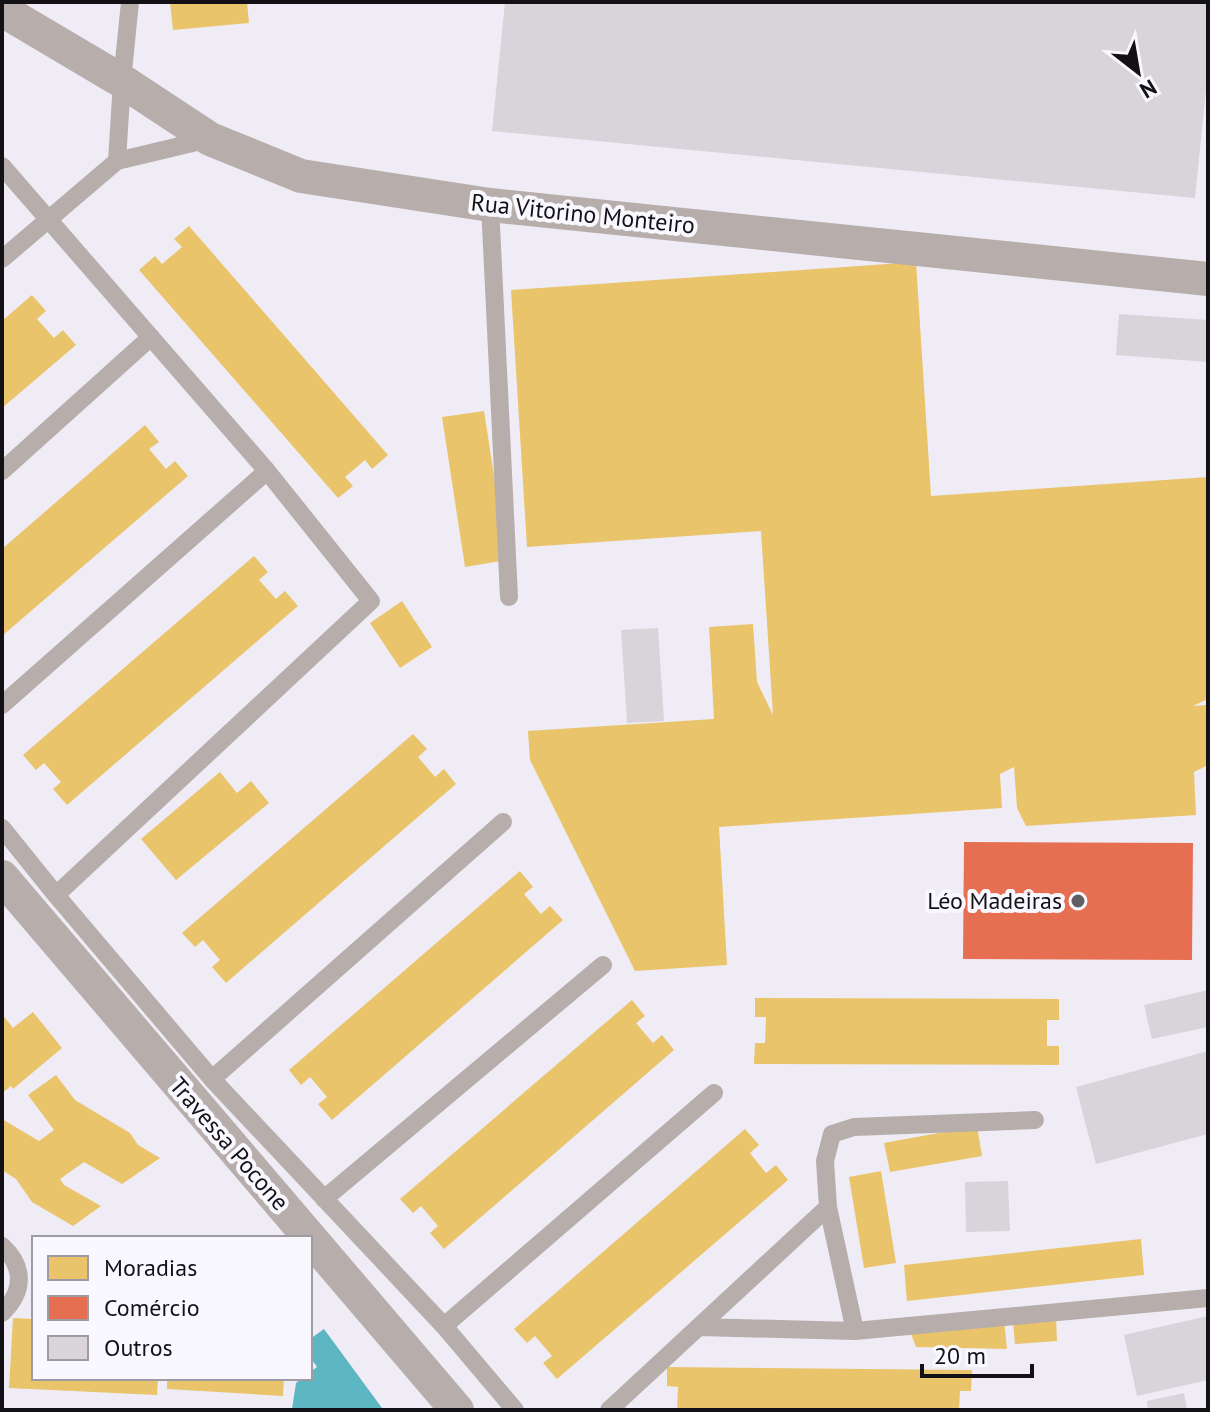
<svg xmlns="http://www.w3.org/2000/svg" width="1210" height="1412" viewBox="0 0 1210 1412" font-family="'PT Sans',sans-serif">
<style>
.water{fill:#5db7c2}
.homes{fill:#e9c46a}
.shops{fill:#e76f51}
.building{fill:#d8d4d9}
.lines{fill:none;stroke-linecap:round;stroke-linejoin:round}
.lane{stroke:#b7aeac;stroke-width:18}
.street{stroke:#b7aeac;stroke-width:34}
.poi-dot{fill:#605e64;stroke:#faf8ff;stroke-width:3}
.labels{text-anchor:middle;stroke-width:8;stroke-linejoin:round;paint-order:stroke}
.street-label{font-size:24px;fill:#131116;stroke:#faf8ff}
.poi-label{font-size:24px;fill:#131116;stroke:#faf8ff;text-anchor:end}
</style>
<rect width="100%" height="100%" fill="#efecf6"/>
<path class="water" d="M324,1329L382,1408L380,1410L292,1409L296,1383L302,1378H310V1372L317,1367L310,1357V1339Z"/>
<path class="homes" d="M170,2H247L249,23L173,30Z
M189,226L388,455L372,469L365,460L345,477L353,486L338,498L139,270L155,256L162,264L182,247L174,239Z
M916,262L931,496L1208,477V699L1193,706L1208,705V765L1194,772L1196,815L1026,826L1017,808L1014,767L1000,774L1002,808L719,827L727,965L635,971L530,760L528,731L714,719L709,627L753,624L757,682L773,715L761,531L527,547L511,290Z
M32,295L46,311L37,319L54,338L63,330L76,345L2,408V321Z
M484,411L507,560L465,567L442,417Z
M145,425L159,442L149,449L166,469L175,461L188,476L2,636V549Z
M254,556L268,572L259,580L276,599L285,591L298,606L67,805L53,789L61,782L44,763L36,770L23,755Z
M402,601L432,647L400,668L370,623Z
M413,734L427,749L418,757L435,777L444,769L456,784L226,983L212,967L220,960L203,940L195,947L182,933Z
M220,772L237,793L251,781L269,803L176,880L141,839Z
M520,871L533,887L524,894L541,914L550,906L563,920L332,1120L318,1104L327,1097L310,1077L301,1085L289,1070Z
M755,998L1059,999V1020H1047V1046H1059V1065L754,1064L755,1043H765L766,1017H755Z
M632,1000L645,1016L636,1023L653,1043L662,1035L674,1050L444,1249L430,1233L438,1226L421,1206L413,1213L400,1199Z
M33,1012L62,1048L13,1089L11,1086L2,1093V1014L13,1028Z
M56,1075L75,1100L130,1133L138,1145L160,1158L122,1184L84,1162L60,1179L64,1185L101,1206L73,1226L32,1202L16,1179L5,1172L2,1168V1119L39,1141L54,1130L28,1095Z
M977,1126L982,1156L890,1172L884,1143Z
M745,1129L759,1145L750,1153L766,1173L776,1165L788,1180L557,1379L543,1363L552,1356L535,1336L527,1343L514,1329Z
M881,1171L896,1263L864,1268L849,1177Z
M1141,1239L1144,1275L907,1301L904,1265Z
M13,1318L34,1319V1378H158L157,1395L9,1388Z
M1056,1318L1057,1341L1015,1344L1013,1321Z
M1004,1320L1007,1349L916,1347L910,1331Z
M667,1367L972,1370L971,1391H960L959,1410H677L678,1387L667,1386Z
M167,1378H284L283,1396L167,1389Z"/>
<path class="shops" d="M964,842L1193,843L1192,960L963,959Z"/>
<path class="building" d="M505,2H1208V70L1195,198L492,131Z
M1119,314L1208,320V362L1116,355Z
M658,628L664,721L627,723L621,630Z
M1208,990V1027L1152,1039L1144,1005Z
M1208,1051V1134L1096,1164L1076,1087Z
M1008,1181L1010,1231L966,1232L965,1182Z
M1208,1316V1380L1137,1396L1124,1335Z
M1184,1393L1187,1410H1148L1147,1401Z"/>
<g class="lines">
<path class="lane" d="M117,161L122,81L130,2
M2,166L267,471L371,601L56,895
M490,205L509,597
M2,259L117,161L209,139
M2,471L151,337
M2,705L267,471
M2,828L56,895L212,1079L444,1326L515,1410
M212,1079L503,822
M324,1199L603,965
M828,1207L825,1161L832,1134L854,1127L1035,1120
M2,1246C25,1267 24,1292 2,1313
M444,1326L714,1093
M699,1327L855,1331
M609,1410L828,1207L855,1331L1208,1298"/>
<path class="street" d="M2,10L122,81L210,139L301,176L490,205L1208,279
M2,877L457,1410"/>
</g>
<circle class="poi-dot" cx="1078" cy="901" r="8"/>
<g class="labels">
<g class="street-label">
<text transform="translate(583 214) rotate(6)" y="8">Rua Vitorino Monteiro</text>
<text transform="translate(229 1144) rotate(49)" y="8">Travessa Pocone</text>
</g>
<g class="poi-label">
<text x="1062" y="909">Léo Madeiras</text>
</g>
</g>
<rect width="1210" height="1412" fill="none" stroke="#131116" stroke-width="8"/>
<rect x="32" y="1236" width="280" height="144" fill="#faf8ff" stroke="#9e9ca2" stroke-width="2"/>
<rect x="48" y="1256" width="40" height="24" fill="#e9c46a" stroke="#9e9ca2" stroke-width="2"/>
<text x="104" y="1276" font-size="24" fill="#131116">Moradias</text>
<rect x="48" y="1296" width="40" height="24" fill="#e76f51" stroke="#9e9ca2" stroke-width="2"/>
<text x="104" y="1316" font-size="24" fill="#131116">Comércio</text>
<rect x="48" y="1336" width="40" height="24" fill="#d8d4d9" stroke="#9e9ca2" stroke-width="2"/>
<text x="104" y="1356" font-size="24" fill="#131116">Outros</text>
<g transform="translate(1138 72) rotate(149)" stroke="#faf8ff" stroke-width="6" paint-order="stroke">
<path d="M0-6L14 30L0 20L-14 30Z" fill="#131116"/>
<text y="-12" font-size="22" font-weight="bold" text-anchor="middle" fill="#131116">N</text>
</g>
<path d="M922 1364v12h110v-12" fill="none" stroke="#131116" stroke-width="4"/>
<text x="934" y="1364" font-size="24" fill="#131116" stroke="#faf8ff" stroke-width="6" paint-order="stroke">20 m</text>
</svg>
